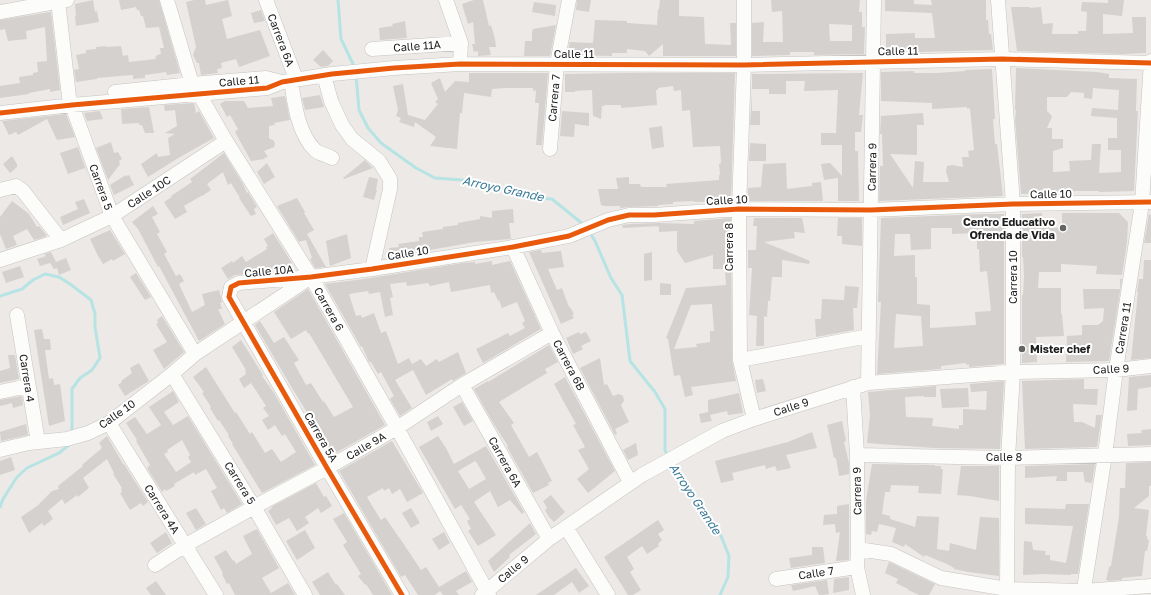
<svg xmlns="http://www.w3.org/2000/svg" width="1151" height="595" viewBox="0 0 1151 595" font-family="'Golos Text',sans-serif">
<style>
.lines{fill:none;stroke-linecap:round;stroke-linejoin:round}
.stream{stroke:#b6e3e3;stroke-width:3}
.building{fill:#d5d1ce;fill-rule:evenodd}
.minor-casing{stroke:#c5c4c2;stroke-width:15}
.minor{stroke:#fcfcfb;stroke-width:14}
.cycleway-casing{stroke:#fff;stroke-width:8}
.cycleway{stroke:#e8590c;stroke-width:5}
.poi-dot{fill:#666564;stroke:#fff;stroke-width:1.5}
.labels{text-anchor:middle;stroke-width:4;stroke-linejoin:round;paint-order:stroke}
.street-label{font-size:11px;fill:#1e1e1e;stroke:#fff}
.poi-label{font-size:11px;font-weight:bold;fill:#1e1e1e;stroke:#fff;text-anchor:end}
.water-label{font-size:12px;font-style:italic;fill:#377996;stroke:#fff}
</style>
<rect width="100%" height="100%" fill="#ede9e6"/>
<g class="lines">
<path class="stream" d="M338,0L341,39L355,68
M356,75L359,110L368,128L381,143L416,168L435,178L475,181L532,198L552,199L584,225
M590,233L595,241L611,278L622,295L630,361L655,392L665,409V450L668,457
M0,296L22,289L33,280L45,274L59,277L70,284L91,300L95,314V327L100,358L92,370L80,378L72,389V433
M671,464L672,469L721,536L729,556L728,577L720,595
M0,507L3,499L17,477L27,468L59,453L70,444"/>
</g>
<path class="building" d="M93,0L95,12L97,11L99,22L76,26L75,16H76L75,4Z
M119,0H159L180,73L167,75L166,72L145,75V78L133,79V75L120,76L97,78V79L76,82L74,70L79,69L76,55L86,53V50L96,49V47L106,46V47L121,46L123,56L128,55L129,62L156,59L155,57L157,56V55L161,54L160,48H164L159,27L146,28L143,16H141L139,10H137L136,7L121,10Z
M194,0H205L206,5L228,0L232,16L222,19L227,39L260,30L270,56L239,67L236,59L221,63L222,68L217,69L218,73L201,75L199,63H197L193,55L196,47L186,2Z
M474,0H483L489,26L491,25L495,39L496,47H489L491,55L478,56V51L474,52L472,44H475L473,22L468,24L462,4Z
M577,0H591L589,12L576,10Z
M660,0H679V16L704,17L705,44L731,45L730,23H736V56H663V44L649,56L645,51L627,49V53H612V56L567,55L570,42L593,43L595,20L627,21V23L657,25L658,9H659Z
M771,0H860L859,12H862V27H865L864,54L814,55V52H790V55L752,56V23L764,22L763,42H783L782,11L772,12ZM829,24L852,25V41H830Z
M885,0H914V4L932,5L931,0H986V20H988L989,34H991L993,50L886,53V34L915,33V38H935L932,13L885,11Z
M1108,0H1124L1122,16L1103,14V34L1133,33L1132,17H1146V53L1124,54L1017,51L1011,7H1030V8L1041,7L1043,24L1053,23L1052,34H1078V31H1086L1087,12L1081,11L1082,2L1108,3Z
M534,2L556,5L555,16L532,12Z
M261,10L265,21L254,23L251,13Z
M51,12L60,90L50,92V89L29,93V94L0,98V86L20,83L19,77L33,75V73L38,72L37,62L47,61L45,27L26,31L27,39L8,41L5,29L0,30V20Z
M405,21L407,38L380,40L379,28L393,26L392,24Z
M556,25L550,56H524L525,41H532V32L533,29Z
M323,50L333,61L328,66L321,67L313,60Z
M1016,68L1097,72L1109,74V78L1137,79L1136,111H1138L1134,191L1099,192V191H1076L1065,192V193L1021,194L1015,120L1016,110H1015ZM1093,88L1119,90L1118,110L1092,108L1091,116L1117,118V138H1108V150H1121V172L1099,173L1101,144H1092L1091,160L1069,161L1070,171L1053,172V151L1063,148V139H1052V128H1047L1052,117L1051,115L1047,111V97H1067L1071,92L1084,93V98L1092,99Z
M992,69L995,119H993L995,144H997L1003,196L879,201L880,166H883L882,134H880L881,116L923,113L924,125H917V155L890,154L913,188L915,161L924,162L923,182H949L946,171L947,166L952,165L963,167L962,157H969L968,151L974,150L970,108L967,109V107L932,109V103L881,101V72L914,71V73H937L965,71V70Z
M469,73H548L542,145H536L539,103H535L536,90L533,91V88H506L492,89L491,97L464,93L462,113H460L457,149L430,146L436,137L415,122L414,127L399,122L401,118L396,116L398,110L393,86L403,84L408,115L425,120L438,104L435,102L438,99L431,83L440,78L445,92L455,81L469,82Z
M623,73H735L731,201L694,202V201L673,202V204L658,205V206L629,207L620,208V206H605L601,205L598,189H618L616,178L629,177V184H640L641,187H667L666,184L719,180V175H720L719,164L721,163L720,146L693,147L690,110L682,111L681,90L674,91L673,86L658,88V90H656L657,105L621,108V105H604L605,106H602L601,119L593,116L592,90L575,91V92H565V74Z
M863,73L859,115H863L861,132H855V151H858L859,201H838V178L824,180L821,164L830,163L842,176V145H821V133H836L838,90L804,91L805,81H786V94H769V89H752V74Z
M752,93V111H760V125H750Z
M320,95L324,107L305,110L302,98Z
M285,96L290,120L274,123L275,125L269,126V138L274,141L275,144L274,147L264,151L268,157L264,158L265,159L251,161L235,132L238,129L230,115L227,117L220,104L225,101H244L248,108L273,106L271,98Z
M194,103L196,113L199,111L214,138L180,157L148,177L141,164L157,153L158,157L170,155L168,138L175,134L165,133L177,126L175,110L165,111L164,105Z
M149,107L154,133H145L142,125H139V123L122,124L121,109Z
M100,111L103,119L87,121L84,113Z
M562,111L589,113V126L575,124L574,137L560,136Z
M66,114L75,137L57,140L47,119L18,135L16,132L9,135L2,121Z
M662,126L664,147L652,149L649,128Z
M111,142L114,153L118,152L122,159L119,161L120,164L108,180L96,148Z
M750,143L766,144V161H749Z
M78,147L90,181L85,168L68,174L60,153Z
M224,153L243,184L247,193L248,192L257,207L254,209L256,214L251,216L239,198H240L231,183L228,185L223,172L207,184L211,190L202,196H201L184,206L187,212L175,219L164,202L172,197L171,196L192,182L190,179Z
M12,156L17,164V167L10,173L3,164Z
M365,160L373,168L344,179L343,178Z
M267,163L275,177L264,184L257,172Z
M786,163L787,189L812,186V183L821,182L823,201H748V188L761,187L763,164Z
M126,175V176L129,175L134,185L114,195L110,185Z
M369,177L378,179L376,190H377L374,200L363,197Z
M297,198L305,212L304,213L314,230L307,234L326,267L315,268L310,259L312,258L306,240L299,242L277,206Z
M84,199L90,213L63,225L60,217L78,209L75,202Z
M12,201L29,214L37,227L39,226L47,236L34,240L27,229L13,236L17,245L6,249L0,234V217Z
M153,206L158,214L152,217L160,232L157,234L167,252L164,254L176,276L180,274L184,281L179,284L192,312L205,305L202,294L219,290L222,302L220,303L222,309H218L225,324L199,341L159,266L158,267L138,229L132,222Z
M513,209L514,223H509L511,239L475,242L391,257L389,248L399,247L398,244L419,241V237H423L422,232L443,229V227L458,225V223L480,219V216L492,218V211Z
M1042,213V227L1062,228V213H1119L1128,222L1127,242L1122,275L1096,274L1097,266L1061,264V272H1039L1038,288H1061V314H1062L1064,336L1036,337L1037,362L1022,363V295H1023L1024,276L1023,257H1022V214Z
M984,214H1004V364L969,367V364L966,365V363L941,366V369L877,374L881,302H878L881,218ZM931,228H952V234L977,233V249H979L980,272L987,271L991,311L975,312L976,325L930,328V305L917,304V277H915V255L894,256L895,234H910L911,250L931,249ZM896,314L921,316L923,346L894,348Z
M1149,214L1151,215V243H1144Z
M731,218L732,360L736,381L691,387L693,395L685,397L680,375L674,376L668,339L666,338L686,288L726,285L725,269H713V255L685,263L677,251V231L659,232V223L694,224V221ZM712,304L714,331H710V342L696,344L697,347L674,349L691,305Z
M754,218H802L805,233L794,232L795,238L764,242L810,261L809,264L782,260V277H772L770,301H768L767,317L764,316V346H756L757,316L749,315L752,268H748V250H756L757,226H753Z
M838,218H862V246L842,244V236H837Z
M659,223V226L623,228L622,225L630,224Z
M110,230L125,254L113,261L112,259L103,264L98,256L90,239Z
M273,233L292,263L280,271H276L274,269L268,272L255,273L253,270L246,274L235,275L228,279L221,268L232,261L233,263L242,256L246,262L267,249L266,247L268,246L264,239Z
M347,234L351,258L330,266L326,241Z
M541,250L542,253L561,251L564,267L548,269L557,290L562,288L569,307H570L574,314L572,315L574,318L561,324L529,252Z
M51,252L56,262L66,258L71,270L59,275L57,268L54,269L50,263L40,266L37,259L46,256L44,254Z
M652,252V280L644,281V254Z
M1144,260H1151V358L1131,360L1138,292H1137L1139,279H1143Z
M492,261V265L510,261L541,329L483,363L476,349L508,333L510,336L525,328L522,323L525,321L517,302L502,308L499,300L498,301L494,292L491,293L490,285L451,292L449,282L430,286L428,283L407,286L406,282L390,284L393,297L390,298L393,315L385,317L380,292L369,294L368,291L349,294L356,316L361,315L362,318L374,313L381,333L386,331L398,364L409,358L412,364L421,359L426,366L437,359L439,362L458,352L466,373L453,381L452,379L426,395L413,370L395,380L412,408L400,416L390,399L394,396L381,372L378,374L371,362H369L362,346L361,347L325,284L364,279L463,263L475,262V264Z
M20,266L24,277L6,283L2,272Z
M136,273L151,297L145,300L130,277Z
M1120,279H1122L1109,361L1066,362L1067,336L1082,335V325H1098L1103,321L1104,308L1084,309L1083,289H1120Z
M660,283L671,284V295H660Z
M845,286L859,287L857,308H853L854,330L816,337L815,319H821L822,299L844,300Z
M308,289L385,425L332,455L310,415L309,416L292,388L255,325L260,321L274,343L284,337L299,360L294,363L306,385L311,383L323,402L324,401L334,417L353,407L309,333L308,334L306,330L291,339L274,312Z
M162,316L184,352L164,369L153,350L167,342L156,324L158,323L157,320Z
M42,329L44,339H50L51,350H45L49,379L53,378L54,385L60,384L65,421L49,426L34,330Z
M579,332L580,334L586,332L591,341L581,346L583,349L573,354L566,338Z
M241,340L263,375L262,376L274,393L315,465L262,493L232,444H233L228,436L229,435L219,420L218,421L210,408L211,407L202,393L204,392L193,377L206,367L235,413L236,412L250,434L252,432L265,453L272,449L281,462L296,452L285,434L282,436L275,425L268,430L262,420L269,416L263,408L266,406L251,383L244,388L239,379L246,374L245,371L246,370L232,347Z
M549,345L558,362L545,369L547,373L499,402L514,423L511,425L529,457L537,452L552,481L548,483L549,485L533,493L507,447L508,446L493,423L474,389L488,381V382Z
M8,355H15L19,379L0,383V371L10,368Z
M600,358L604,385L607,384L613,396L619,394L623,396L624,401L621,405L629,422L615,429L617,434L615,435L580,368Z
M139,363L149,381L125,396L118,385L122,382L121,381L132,373L130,368Z
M1151,375V387L1138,389L1137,410L1127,411L1129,377Z
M565,377L615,471L588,493L577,479L589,469L578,450L585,447L573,425L576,424L554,384Z
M763,379L766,391L757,393L755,380Z
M1084,379V389H1098L1097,405L1073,404L1074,422H1082L1095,428L1096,415H1102L1097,447L1025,449L1022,381Z
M1004,381L1000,449L933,448L867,443L870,415L868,392L936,386V397H924V396L905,397L906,417L933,418L932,426L959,429V425H963V409L986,410L987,391L971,392L970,384Z
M968,388L969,407L942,408L940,389Z
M173,391L179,402L164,412L173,425L188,416L242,504L227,513L224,508L221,510L211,491L217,488L206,469L195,475L194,472L174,484L175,486L166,491L165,489L162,492L147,468L150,465L136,441L137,440L126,423L135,417L147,434L161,425L149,407ZM182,440L190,455L188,457L191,462L176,472L164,454L168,452L167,450Z
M739,393L743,413L728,415L727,411L710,415L712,421L701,423L699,414L708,412V400Z
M22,396L23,405L13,408L12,403L0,406V400Z
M462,402L473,421L464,426L453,407Z
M438,416L443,424L431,431L427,422Z
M842,421L846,441L844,442L849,463V474L839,476L836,458H834L827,425Z
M26,424L28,435L1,441L0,432Z
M1151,429V445L1128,446L1127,434L1142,433L1141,430Z
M812,432L817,448L786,455L791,468L777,471L775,466L766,469L765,465L732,473L734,480L721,483L715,461L788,442Z
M107,436L123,464H124L148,502L143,506L141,503L130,510L120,493L122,492L121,489L122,488L113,474L114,473L107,459L83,478L89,488L78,497L77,495L65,504L62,499L48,511L53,519L44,526L42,523L29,533L21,517L37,506L52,491L59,489L58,486L83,466L82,465L102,448L99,443Z
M438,436L446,448L454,464L486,446L524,512L522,514L510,500L498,507L490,491L474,502L496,535L478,546L468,531L471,529L467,521L470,519L461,505L455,509L419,447ZM475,461L477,463L486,479L469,489L458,471Z
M392,441L423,493L407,502L400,489L392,494L389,488L384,491L383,488L367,497L368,499L381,520L385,517L398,536H397L399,537L421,570L426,567L439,587L466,571L472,582L456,591L459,595H443L440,591L435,595H418L405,575L401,577L339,471Z
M636,443L638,455L628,460L623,450Z
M11,457L15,470L0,475V461Z
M1151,462V486H1149V496L1134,508L1149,510L1146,536H1147V539L1149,540L1147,551H1145L1142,576L1122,578V580L1108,581V580H1106L1109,567L1111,566L1119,517L1120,488H1125L1126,463Z
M872,464L935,465V466H941V469H943L941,494L918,493L919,486L891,485L890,492H885L882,514L890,516V519L915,527L917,516L939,517L937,549L949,551L950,543L976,550L980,517L999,518V576L968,572L954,569V568L947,564L925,555L924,557L905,544L904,547L892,542L896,528L879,524L877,532L872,531L871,535L866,534V500Z
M1095,464L1092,483L1085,482L1083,472H1067V481H1056L1057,476L1025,478V466Z
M961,466H999V501L970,496L957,495Z
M316,483L324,497L326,496L332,506L321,513L318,508L305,517L309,523L297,531L289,518L276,525L268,511L272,508L271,507Z
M551,495L565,512L554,522L549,517L545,510L547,508L543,501Z
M849,504V560L836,561L840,532L836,533L835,524L823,525L824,515L837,514V506Z
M1066,504H1089L1078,574H1071V575L1043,574L1023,575L1024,541L1032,542L1033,550L1046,551L1045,555H1050V560L1066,563L1073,526L1025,524V508L1065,509Z
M196,508L206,524L196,530L186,513Z
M411,508L420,523L411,528L402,513Z
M344,513L392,595H373L366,584L365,585L358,576L361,574L343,545L347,542L333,519Z
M658,520L664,530L658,534L662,540L658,544L659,546L647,554L642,546L627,557L634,569L630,572L641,590L633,595H628L604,557Z
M530,523L536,534L509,555L510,557L494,572L488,561Z
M257,529L279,568L262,578L271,593L288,583L295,595H235L229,583L227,584L222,574L223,573L214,557L226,550L233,561L234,560L236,564L252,554L243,536Z
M305,530L315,548L297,560L286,541Z
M166,532L172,543L157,553L150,543Z
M444,532L450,543L439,550L432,539Z
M812,547H823L825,563L791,568L789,558L812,555Z
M889,562L935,584L929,595H919L908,590V589L896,583L898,579L885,573Z
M576,568L589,586L579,593L572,582L554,595H536Z
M328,572L336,585L337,584L345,595H320L312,582Z
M849,577V590L833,593L834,579Z
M827,580L829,594L823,595H819L815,586L793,591L791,585Z
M156,581L166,595H151L146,588Z"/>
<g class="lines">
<g class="minor-casing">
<path id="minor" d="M167,0L192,84L199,94L226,141L311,277L397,428L489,595
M266,0L296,79
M446,0L461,43L460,64
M744,0V65L739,209L740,360L754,419
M998,0L1013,204V372L1008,458L1007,589
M58,1L69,97L112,216L195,354
M0,12L67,0
M372,49L461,43
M324,75L331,101L342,125L352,139L379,161L390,179V189L372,269
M291,80C294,102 298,134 315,150C319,154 327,155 332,158
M115,92L192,84L266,78L282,82
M0,113L72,105L267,88L282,82L332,74L394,68L460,64L744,65L1002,59L1151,63
M550,149L557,64L569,0
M0,190L16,186L23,191L61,240
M513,247L552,333L630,482
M0,260L61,240L112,216L226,141
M17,315L38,442
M740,360L869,336
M172,374L254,507L305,595
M868,383L874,0
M462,385L549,539
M853,387L857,455L858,549L857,567L863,595
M0,392L28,386
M109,423L216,595
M0,450L29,443L67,439L88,433L109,423L172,374L195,354L308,279
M857,455L1008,458L1151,454
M566,527L608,595
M858,549L891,554L941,578L1007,589L1083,591L1151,586
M155,565L184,546L254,507L327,468L397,428L462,385L552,333
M776,579L857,567
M402,595L327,468L229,297L231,287L239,283L311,277L372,269L513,247L569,236L608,220L629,215H654L739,209L871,210L1013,204L1151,202
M482,595L549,539L642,475L722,431L754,419L868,383L1013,372L1116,370L1151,366
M1083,595L1105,455L1116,370L1142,203L1151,61"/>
</g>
<use href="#minor" class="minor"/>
<g class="cycleway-casing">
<path id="cycleway" d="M0,113L72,105L267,88L282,82L332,74L394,68L460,64L744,65L1002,59L1151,63
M402,595L327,468L229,297L231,287L239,283L311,277L372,269L513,247L569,236L608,220L629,215H654L739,209L871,210L1013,204L1151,202"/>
</g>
<use href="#cycleway" class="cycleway"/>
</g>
<g class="poi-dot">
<circle cx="1063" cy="228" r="4"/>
<circle cx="1022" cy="349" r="4"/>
</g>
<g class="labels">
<g class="street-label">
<text transform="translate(281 40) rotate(69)" y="4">Carrera 6A</text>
<text transform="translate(417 46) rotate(-4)" y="4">Calle 11A</text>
<text transform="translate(898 51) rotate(-1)" y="4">Calle 11</text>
<text x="574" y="58">Calle 11</text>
<text transform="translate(239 81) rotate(-5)" y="4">Calle 11</text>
<text transform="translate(554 98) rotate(-85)" y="4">Carrera 7</text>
<text transform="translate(872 167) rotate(-89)" y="4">Carrera 9</text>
<text transform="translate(101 187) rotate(70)" y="4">Carrera 5</text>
<text transform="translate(149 192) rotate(-33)" y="4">Calle 10C</text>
<text transform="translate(1051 194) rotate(-1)" y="4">Calle 10</text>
<text transform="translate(727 200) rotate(-3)" y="4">Calle 10</text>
<text transform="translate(729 247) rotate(-90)" y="4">Carrera 8</text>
<text transform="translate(408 253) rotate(-9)" y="4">Calle 10</text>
<text transform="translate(269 271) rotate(-5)" y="4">Calle 10A</text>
<text transform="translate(1013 277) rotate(-90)" y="4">Carrera 10</text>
<text transform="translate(329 309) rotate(60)" y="4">Carrera 6</text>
<text transform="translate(1123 328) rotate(-81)" y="4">Carrera 11</text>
<text transform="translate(569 365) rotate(62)" y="4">Carrera 6B</text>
<text transform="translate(1111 369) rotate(-3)" y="4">Calle 9</text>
<text transform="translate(27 378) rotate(81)" y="4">Carrera 4</text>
<text transform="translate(791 407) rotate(-18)" y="4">Calle 9</text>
<text transform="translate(117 414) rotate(-35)" y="4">Calle 10</text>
<text transform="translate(321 437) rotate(60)" y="4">Carrera 5A</text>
<text transform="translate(366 446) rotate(-30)" y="4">Calle 9A</text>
<text x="1004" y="461">Calle 8</text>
<text transform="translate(505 462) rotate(61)" y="4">Carrera 6A</text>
<text transform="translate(240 483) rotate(58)" y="4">Carrera 5</text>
<text transform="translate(857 491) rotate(-91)" y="4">Carrera 9</text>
<text transform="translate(162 509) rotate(58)" y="4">Carrera 4A</text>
<text transform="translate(513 569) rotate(-40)" y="4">Calle 9</text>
<text transform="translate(816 573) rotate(-8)" y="4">Calle 7</text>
</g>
<g class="poi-label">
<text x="1055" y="226">Centro Educativo<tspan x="1055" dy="13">Ofrenda de Vida</tspan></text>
<text x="1030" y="353" text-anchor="start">Mister chef</text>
</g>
<g class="water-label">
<text transform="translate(503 189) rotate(12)" y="4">Arroyo Grande</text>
<text transform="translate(695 499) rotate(56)" y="4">Arroyo Grande</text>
</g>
</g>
</svg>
